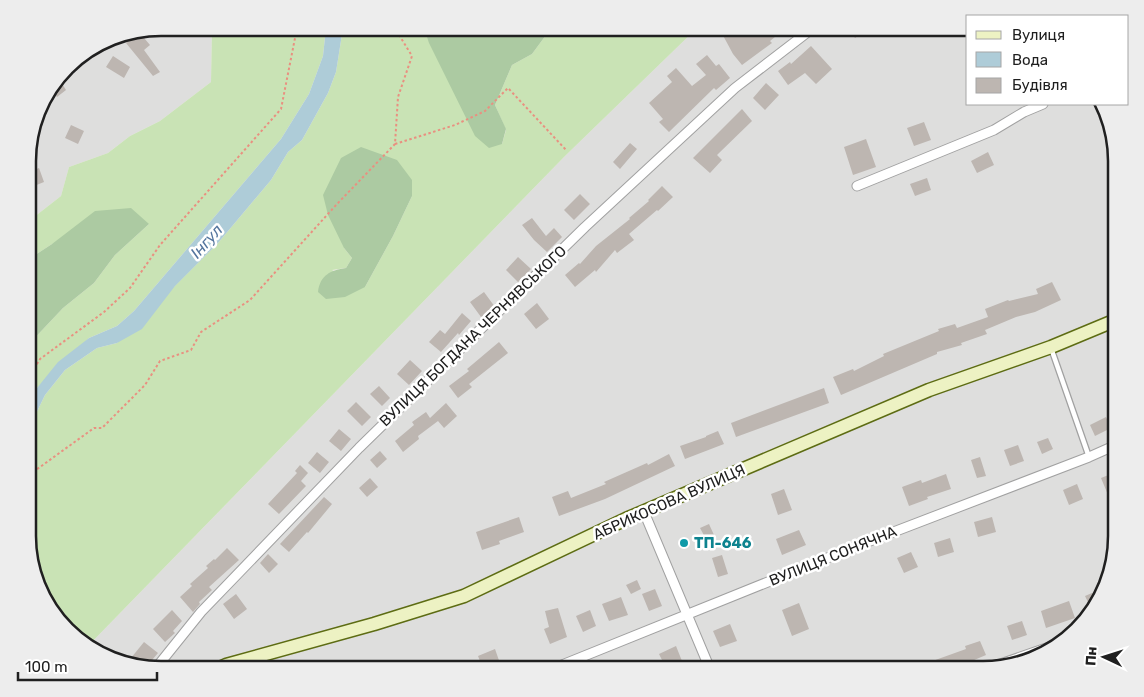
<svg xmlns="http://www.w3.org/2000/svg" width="1144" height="697" viewBox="0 0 1144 697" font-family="Rubik,sans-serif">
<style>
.residential{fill:#dededd}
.grass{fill:#c9e3b5;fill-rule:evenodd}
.forest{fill:#accaa2}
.water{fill:#aeccd8}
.building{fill:#bdb6b1}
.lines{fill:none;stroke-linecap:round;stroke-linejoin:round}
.lane-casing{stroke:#a1a1a1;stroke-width:7}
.street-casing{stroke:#a1a1a1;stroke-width:11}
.secondary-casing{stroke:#5d6c13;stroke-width:15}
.path{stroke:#e99080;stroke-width:2;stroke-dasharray:2.5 2.5;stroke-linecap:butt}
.lane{stroke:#fff;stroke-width:4.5}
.street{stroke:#fff;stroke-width:9}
.secondary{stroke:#edf2c3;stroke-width:12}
.culture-dot{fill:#0f9aa8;stroke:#fff;stroke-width:2}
.labels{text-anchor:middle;stroke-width:5;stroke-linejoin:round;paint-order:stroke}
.street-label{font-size:15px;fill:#202020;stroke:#fff}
.culture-label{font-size:15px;font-weight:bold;fill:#0d838f;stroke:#fff;text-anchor:start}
.water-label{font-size:16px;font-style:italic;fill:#54759e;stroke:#fff}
.rim{fill:none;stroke:#202020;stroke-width:2.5}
</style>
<rect width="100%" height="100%" fill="#f0eee8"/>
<path class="residential" d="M161,28H209L212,29L211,82L160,121L130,136L108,153L69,167L61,196L29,221V144L41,102L73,61L110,38Z
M697,28H968V104H1100L1116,152V544L1098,603L1050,651L991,669H161L94,651L88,646L564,157Z"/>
<path class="grass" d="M209,28H326L323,56L309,94L281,139L134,311L117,326L89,338L37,388L29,405V344L63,308L94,283L115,255L149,224L52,244L29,259V221L61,196L69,167L108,153L130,136L160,121L211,82L212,29Z
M343,28H424C437,69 475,110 502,144L506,130L495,105L512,65L532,54L549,31L550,28H697L564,157L88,646L50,610L29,553V428L45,395L65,370L97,348L117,343L218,243L271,180L288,152L302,140L328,93L336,72ZM412,196L393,236L365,287L332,270L346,268L352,258L344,248Z"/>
<path class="forest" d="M424,28H550L549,31L532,54L512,65L495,105L506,129L502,144L489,148L475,136L429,43Z
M361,147L397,160L412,180V196L393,236L365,287L345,297L326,299L318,292C320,275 331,270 346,268L352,258L344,248L328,215L323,195L341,158Z
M131,208L149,224L115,255L94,283L63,308L29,344V259L52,244L95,211Z"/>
<path class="water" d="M326,28H343L336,72L328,93L302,140L288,152L271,180L218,243L175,286L142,329L117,343L97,348L65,370L45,395L29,428V405L37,388L58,362L89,338L117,326L134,311L281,139L309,94L323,56Z"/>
<path class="building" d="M719,28H786L770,41L772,43L742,65L733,54Z
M848,28H870L855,38Z
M139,32L150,45L144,50L160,72L153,76L126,43Z
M811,46L832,69L816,84L805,73L788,85L778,71L790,62L791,64Z
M707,55L716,66L719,64L730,78L716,90L714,88L669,132L659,122L663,119L649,103L672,82L667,76L676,68L692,86L706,75L696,64Z
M113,56L130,67L124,78L106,67Z
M59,79L66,90L57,97L51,89Z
M766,83L779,95L765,110L753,98Z
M742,109L752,121L717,155L722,160L710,173L693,158Z
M924,122L931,140L914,146L907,128Z
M71,125L84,131L78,144L65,138Z
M866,139L876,167L853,175L844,147Z
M630,143L637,149L620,169L613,162Z
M988,152L994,165L977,173L971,161Z
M39,168L44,182L29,188V172Z
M927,178L931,190L915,196L910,184Z
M662,186L673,197L658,211L657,210L629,234L634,240L617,253L615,250L596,272L595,270L575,287L565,275L579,263L580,264L596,246L630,219L629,218L649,201L648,200Z
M580,194L590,204L574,220L564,210Z
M532,218L546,236L554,228L562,237L547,252L534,240L522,225Z
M518,257L531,269L518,282L506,270Z
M1052,282L1061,300L1035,312L1016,317L985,330L987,334L961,343L962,345L937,352V354L841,395L833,377L853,369L854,371L884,356L883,354L939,331L938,329L955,324L957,328L988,317L985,309L1008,300L1009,301L1038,294L1036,289Z
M484,292L495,307L481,317L470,302Z
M537,303L549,319L536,329L524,314Z
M462,313L471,321L459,335L458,333L441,352L429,342L440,330L445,334Z
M499,342L508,353L469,384L472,387L458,398L449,386L469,371L467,369Z
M410,360L422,371L409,385L397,374Z
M379,386L390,398L382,406L370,394Z
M824,388L829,403L736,437L731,423Z
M356,402L371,417L362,426L347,411Z
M446,403L457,416L444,428L438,421L418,436L419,439L403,452L395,441L414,425L412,422L426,412L430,418Z
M1106,417L1111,428L1095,436L1090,425Z
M339,429L351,439L341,451L329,441Z
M718,431L724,444L685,459L680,446L706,437V436Z
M1048,438L1053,449L1042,454L1037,442Z
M1018,445L1024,461L1010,466L1004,450Z
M380,451L387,459L377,468L370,460Z
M317,452L329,462L320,473L308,463Z
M669,454L675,466L605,499L559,516L552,497L568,491L571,498L606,484L604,482L647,463L648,465Z
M980,457L986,476L977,478L971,460Z
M300,465L308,473L301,481L306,486L279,514L268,504L297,473L295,471Z
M1116,472V500L1111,502L1101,478Z
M946,474L951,489L927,497L928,499L909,506L902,487L921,480L922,483Z
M370,478L378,487L367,497L359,488Z
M1077,484L1083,499L1069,505L1063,490Z
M784,489L792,510L778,515L771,494Z
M324,497L332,504L308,533L307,532L289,552L280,544Z
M519,517L524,532L499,541L500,544L482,550L476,532Z
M992,517L996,532L978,537L974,522Z
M709,524L714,535L706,539L700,528Z
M799,530L806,545L782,555L776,539Z
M950,538L954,552L938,557L934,543Z
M227,548L239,560L209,587L212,590L199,602L200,604L193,612L180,597L192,586L190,584L208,568L206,566L214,559L215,560Z
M911,552L918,567L904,573L897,558Z
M268,554L278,564L269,573L260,563Z
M722,555L728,574L718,577L712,558Z
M637,580L641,589L631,594L626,585Z
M655,589L662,606L649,611L642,594Z
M1099,590L1101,594L1098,603L1092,610L1085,596Z
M236,594L247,609L234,619L223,604Z
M621,597L628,615L609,621L602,604Z
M1069,601L1075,618L1046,628L1041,611Z
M799,603L809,629L792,636L782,610Z
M558,608L567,637L550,644L544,629L549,627L545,611Z
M172,610L182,621L173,631L175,633L165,642L153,629Z
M590,610L596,626L583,632L576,616Z
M1022,621L1027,635L1012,640L1007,626Z
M730,624L737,641L720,647L713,631Z
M980,641L986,655L953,669H914L913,668L966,649L965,646Z
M144,642L158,653L147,666L138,663L131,658Z
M676,646L682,661L666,668L659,654Z
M495,649L502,669H483L478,656Z"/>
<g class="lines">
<g class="lane-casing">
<path id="lane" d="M1051,348L1089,457"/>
</g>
<g class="street-casing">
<path id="street" d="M857,186L994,130L1024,112L1043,104
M644,512L710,669
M156,668L201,612L359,448L585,227L735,88L813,28
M552,669L857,546L1089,457L1116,445
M986,669L1058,644"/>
</g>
<g class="secondary-casing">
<path id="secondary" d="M217,669L226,665L374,624L464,596L626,519L929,390L1051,347L1116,320"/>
</g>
<path class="path" d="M395,144L455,125L485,111L508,88L567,151
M29,196L33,191
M29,377L40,359L104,312L130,288L160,245L281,109L297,28
M29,475L94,428H102L145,385L160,361L191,350L201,332L250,300L337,204L395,144L398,97L412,56L396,30L397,28"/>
<use href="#lane" class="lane"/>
<use href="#street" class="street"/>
<use href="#secondary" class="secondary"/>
</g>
<circle class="culture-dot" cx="684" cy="543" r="5"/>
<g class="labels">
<g class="street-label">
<text transform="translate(473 336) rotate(-44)" y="5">ВУЛИЦЯ БОГДАНА ЧЕРНЯВСЬКОГО</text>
<text transform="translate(669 502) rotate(-24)" y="5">АБРИКОСОВА ВУЛИЦЯ</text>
<text transform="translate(833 556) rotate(-22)" y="5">ВУЛИЦЯ СОНЯЧНА</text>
</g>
<g class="culture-label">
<text x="694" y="548">ТП-646</text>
</g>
<g class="water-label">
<text transform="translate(206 241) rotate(-48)" y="6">Інгул</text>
</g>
</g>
<path d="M0 0H1144V697H0ZM161 36H983A125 125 0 0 1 1108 161V536A125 125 0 0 1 983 661H161A125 125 0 0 1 36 536V161A125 125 0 0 1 161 36Z" fill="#ededed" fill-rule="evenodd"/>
<path class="rim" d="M161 36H983A125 125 0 0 1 1108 161V536A125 125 0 0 1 983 661H161A125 125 0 0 1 36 536V161A125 125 0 0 1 161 36Z"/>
<rect x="966" y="15" width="162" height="90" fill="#ffffff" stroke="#a6a6a6"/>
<rect x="976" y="31" width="25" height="8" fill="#edf2c3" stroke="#a6a6a6"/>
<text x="1012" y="40" font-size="15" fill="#202020">Вулиця</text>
<rect x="976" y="52" width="25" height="15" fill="#aeccd8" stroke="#a6a6a6"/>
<text x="1012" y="65" font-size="15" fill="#202020">Вода</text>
<rect x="976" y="78" width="25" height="15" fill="#bdb6b1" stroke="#a6a6a6"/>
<text x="1012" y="90" font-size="15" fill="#202020">Будівля</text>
<g transform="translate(1104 657) rotate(274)" stroke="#ffffff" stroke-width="4" paint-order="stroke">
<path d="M0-4L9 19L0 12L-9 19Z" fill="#202020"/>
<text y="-8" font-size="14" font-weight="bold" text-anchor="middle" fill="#202020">Пн</text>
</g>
<path d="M18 672v8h139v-8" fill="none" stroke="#202020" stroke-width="2.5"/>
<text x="25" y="672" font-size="15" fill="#202020" stroke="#ffffff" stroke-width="4" paint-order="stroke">100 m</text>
</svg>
